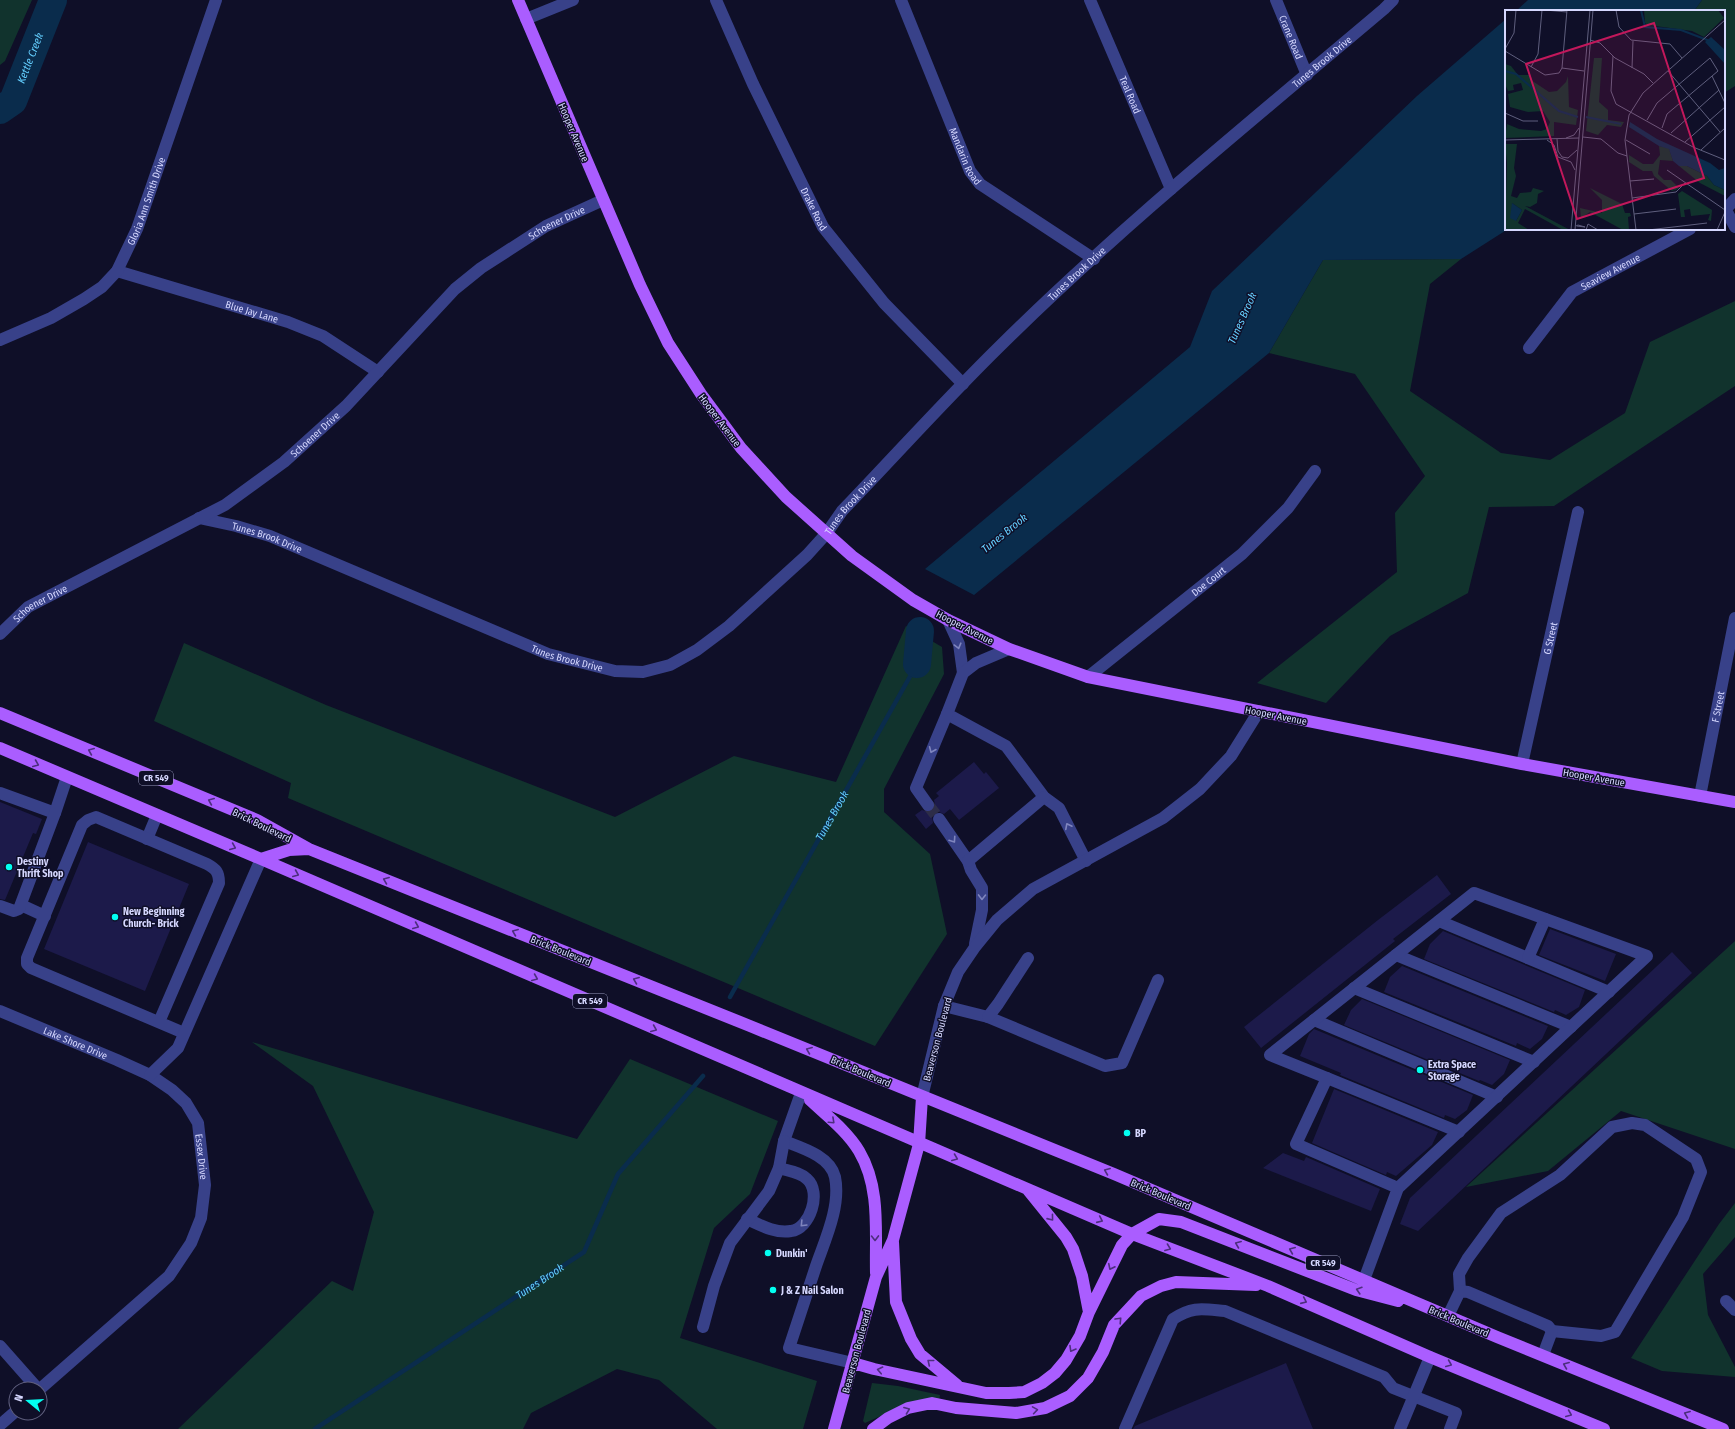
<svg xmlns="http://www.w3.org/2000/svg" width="1735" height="1429" viewBox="0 0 1735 1429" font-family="'Fira Sans Condensed',sans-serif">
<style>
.green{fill:#11332d}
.water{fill:#0a2c4c}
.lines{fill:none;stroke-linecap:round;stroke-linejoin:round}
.stream{stroke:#0a2c4c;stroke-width:4.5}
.river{stroke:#0a2c4c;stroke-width:28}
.building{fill:#1c1a4a}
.minor-tunnel{stroke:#2d2d48;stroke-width:12;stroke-dasharray:12 6;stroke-linecap:butt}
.minor{stroke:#384189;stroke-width:12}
.major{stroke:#aa5dff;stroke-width:12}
.oneway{stroke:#7f85be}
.oneway2{stroke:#4d2e7e}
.poi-dot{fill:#02fff2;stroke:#0f0f28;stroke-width:1.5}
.labels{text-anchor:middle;stroke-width:3;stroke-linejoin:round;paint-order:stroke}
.shield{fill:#0f0f28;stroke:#9a9cbe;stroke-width:1}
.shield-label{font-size:9px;font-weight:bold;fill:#d6d8ff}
.street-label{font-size:10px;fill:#d6d8ff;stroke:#0f0f28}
.poi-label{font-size:10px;font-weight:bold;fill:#d6d8ff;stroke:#0f0f28;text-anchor:start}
.water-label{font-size:11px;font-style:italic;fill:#64cfff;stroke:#0f0f28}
.inset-river{fill:none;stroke:#0a2c4c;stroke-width:2}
.inset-road{fill:none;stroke:#5f5f7e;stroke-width:1}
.view{fill:#c2185b;fill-opacity:0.15;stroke:#c2185b;stroke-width:2}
.inset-edge{fill:none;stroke:#d6d8ff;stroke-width:2}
</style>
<rect width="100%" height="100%" fill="#0f0f28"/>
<path class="green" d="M0,0H32L5,61L0,65Z
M1702,0H1735V86L1724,93V11H1694Z
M1461,259L1430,284L1410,391L1501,453L1550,460L1625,413L1650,342L1735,301V386L1554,506L1489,507L1468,593L1390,636L1326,703L1257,683L1397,572L1395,513L1425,476L1355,374L1269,353L1323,260Z
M906,626L942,647L944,674L884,789V812L930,854L947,934L875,1046L288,798L291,783L154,721L184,643L326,705L615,817L734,756L836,782Z
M1735,941V1149L1621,1111L1548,1171L1466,1187Z
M252,1042L577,1139L630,1059L778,1121L750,1194L714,1228L680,1338L817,1381L803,1429H717L659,1380L617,1369L531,1413L523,1429H178L332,1281L353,1291L374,1212L313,1086Z
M1735,1203V1237L1703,1274L1708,1315L1735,1367V1377L1662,1371L1631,1358L1719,1224Z
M872,1383L898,1386L940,1395L939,1401L905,1405L865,1423L863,1421Z"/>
<path class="water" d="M1528,0H1702L1694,11H1516Z
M1506,19V229H1508L1461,259L1323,260L1269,353L974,595L925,569L1190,347L1212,291L1417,96Z"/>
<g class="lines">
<g class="stream">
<path id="s1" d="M730,997L917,664"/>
<path id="s2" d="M315,1429L584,1252L618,1174L703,1076"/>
</g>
<g class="river">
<path id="s3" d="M0,110L13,101L53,0"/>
<path d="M917,664L920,631"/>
</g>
</g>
<path class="building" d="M974,762L984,774L986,772L999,788L959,820L950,809L944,814L939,812L935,813L932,816L933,823L926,829L915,815L922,810L928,812L933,811L935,805L934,800L939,796L936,793Z
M0,802L42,819L36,834L33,833L5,900L0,899Z
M88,842L189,884L145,991L44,949Z
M1437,875L1451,894L1393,939L1395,941L1261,1048L1244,1027L1378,920Z
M1550,929L1616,954L1605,981L1539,955Z
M1443,931L1585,990L1579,1007L1566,1015L1555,1010L1554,1012L1424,959L1430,944Z
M1672,952L1692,973L1418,1231L1400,1224L1410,1198Z
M1402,966L1548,1026L1542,1039L1530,1049L1517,1043L1516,1046L1384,992L1390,977Z
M1362,999L1510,1060L1504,1074L1492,1085L1480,1080L1479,1081L1344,1025L1351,1010Z
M1314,1029L1473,1095L1467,1110L1455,1119L1445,1115L1444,1118L1340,1075L1341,1073L1300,1056L1309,1034Z
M1334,1089L1438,1132L1432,1145L1396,1176L1387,1172L1386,1175L1312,1143Z
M1283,1153L1304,1161L1306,1157L1380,1189L1371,1211L1263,1168Z
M1286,1363L1313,1429H1133L1135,1426Z"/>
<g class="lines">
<path class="minor-tunnel" d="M928,805L939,819"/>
<g class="minor">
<path id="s4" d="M716,0L753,84L823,227L884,303L963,384"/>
<path id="s5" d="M901,0L970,171L980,184L1094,259"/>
<path id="s6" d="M1090,0L1171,189"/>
<path id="s7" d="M1276,0L1307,75"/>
<path d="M526,19L573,0"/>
<path d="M1726,210L1735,227"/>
<path d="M1724,211L1735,199"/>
<path id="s8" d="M117,271L288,322L323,336L378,372"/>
<path id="s9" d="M0,340L51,318L84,299L102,287L117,271L137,229L216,0"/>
<path id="s10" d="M1529,348L1572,292L1690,229"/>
<path id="s11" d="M199,518L236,526L270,536L548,654L615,671L643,672L670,665L697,650L729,626L807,555L826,534L842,511C894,457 945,400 999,347C1120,227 1254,119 1384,9L1393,0"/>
<path d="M948,620L959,644L963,673"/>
<path id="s12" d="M0,634L28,607L225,505L284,462L346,406L455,289L481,268L546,226L603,200"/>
<path d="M1009,649L976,663L963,673L947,714L1006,746L1044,797L1059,808L1086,861"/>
<path id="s13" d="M1088,677L1242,554L1288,508L1315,471"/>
<path id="s14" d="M1522,764L1578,512"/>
<path d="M0,793L55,813"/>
<path id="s15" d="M1700,796L1735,618"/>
<path d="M928,805L916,788L947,714"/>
<path d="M939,819L968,861L971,870L982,888V910L975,944"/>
<path d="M147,839L157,815"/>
<path d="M968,861L1044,797"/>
<path d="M21,905L45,916"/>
<path d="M0,906L14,911L19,909L55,813L67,777"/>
<path d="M1439,921L1609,992"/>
<path d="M1396,955L1571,1027"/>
<path d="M1528,958L1545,919"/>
<path d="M1354,988L1534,1062"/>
<path d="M944,1006L988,1017L1105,1066L1122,1063L1158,980"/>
<path id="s16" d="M0,1011L117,1060L150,1075L172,1090L186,1103L198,1123L205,1185L201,1218L191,1243L169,1276L40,1389"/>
<path d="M988,1017L998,1004L1028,958"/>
<path d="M1314,1020L1497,1097"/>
<path d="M159,1022L219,883C219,872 216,869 207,864L96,817L88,820L82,825L27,958V964L31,968L184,1033"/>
<path d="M150,1075L178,1048L261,859"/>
<path d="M1327,1078L1459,1132"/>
<path d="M801,1093L784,1141C802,1148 830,1156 835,1177C841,1206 825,1240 816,1266C807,1293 798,1320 789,1348L853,1363"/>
<path d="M922,1097L944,1006L958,972L975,947L997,920L1033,889L1163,818L1200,789L1231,756L1259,711"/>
<path d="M747,1219C760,1225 776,1234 791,1231C810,1229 822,1192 807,1179C800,1172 788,1171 779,1168"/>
<path d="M1364,1280L1398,1188L1647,956L1474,893L1270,1055L1327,1078L1296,1144L1398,1188"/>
<path d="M1460,1291L1459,1274L1468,1258L1501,1213L1560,1175L1612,1127L1632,1123L1645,1125L1696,1159L1701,1172L1683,1217L1615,1332L1601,1336L1552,1331"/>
<path d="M1726,1301L1735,1310"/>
<path d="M1448,1316L1460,1291L1468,1292L1548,1326L1552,1331L1543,1355"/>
<path d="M703,1327L714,1286L730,1243L769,1191L779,1168L784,1141"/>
<path d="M0,1346L38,1389"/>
<path d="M0,1425L16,1411"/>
<path d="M1125,1429L1173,1319C1193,1306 1202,1309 1225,1311L1384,1377L1393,1388L1456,1413L1450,1429"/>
<path d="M1400,1429L1430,1357"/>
</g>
<path class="major" d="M518,0L640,285L668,343L701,394L741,448L786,497L852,556L913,600L948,620L1009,649L1088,677L1522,764L1735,802
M0,713L257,820L309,849L750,1026L1114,1174L1497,1337L1723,1429
M0,748L261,859L1132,1234L1268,1286L1430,1357L1604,1429
M261,859L289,850L309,849
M810,1100C827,1116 847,1131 859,1151C881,1188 875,1232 876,1273
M893,1242L896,1302L911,1339L920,1354L957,1385
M1089,1312L1122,1245L1132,1234L1159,1219L1181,1222L1356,1290L1398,1301
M853,1363L874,1369L986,1393H1009L1024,1392L1042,1383L1055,1373L1066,1360L1080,1336L1089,1312L1082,1276L1073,1249L1066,1237L1028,1190
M834,1429L876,1277L893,1240L919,1144L922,1097
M873,1429L888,1418L908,1408L932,1403L956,1408L1016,1413L1045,1408L1070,1396L1088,1378L1103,1352L1114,1325L1141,1296L1161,1286L1176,1282L1256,1285"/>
</g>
<defs><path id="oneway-chevron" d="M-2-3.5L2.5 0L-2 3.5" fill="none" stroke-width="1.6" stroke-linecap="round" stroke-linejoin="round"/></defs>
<g class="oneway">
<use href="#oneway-chevron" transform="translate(958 646) rotate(75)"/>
<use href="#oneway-chevron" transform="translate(932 750) rotate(113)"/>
<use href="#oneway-chevron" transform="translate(1068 826) rotate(-117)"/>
<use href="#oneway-chevron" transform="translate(953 840) rotate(56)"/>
<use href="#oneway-chevron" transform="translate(982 897) rotate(91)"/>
<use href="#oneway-chevron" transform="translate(803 1224) rotate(134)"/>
</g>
<g class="oneway2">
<use href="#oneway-chevron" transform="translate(91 751) rotate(-157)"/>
<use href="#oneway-chevron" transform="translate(36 764) rotate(23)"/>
<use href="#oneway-chevron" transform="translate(211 801) rotate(-157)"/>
<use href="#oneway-chevron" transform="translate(233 847) rotate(23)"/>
<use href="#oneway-chevron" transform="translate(296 874) rotate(23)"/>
<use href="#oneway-chevron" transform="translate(386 880) rotate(-158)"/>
<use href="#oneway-chevron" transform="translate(416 926) rotate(23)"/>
<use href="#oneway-chevron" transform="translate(515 932) rotate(-158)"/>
<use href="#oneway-chevron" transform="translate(535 978) rotate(23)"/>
<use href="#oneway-chevron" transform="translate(636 980) rotate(-158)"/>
<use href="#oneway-chevron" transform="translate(654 1029) rotate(23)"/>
<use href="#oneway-chevron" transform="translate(809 1050) rotate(-158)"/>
<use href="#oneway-chevron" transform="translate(832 1121) rotate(43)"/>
<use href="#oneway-chevron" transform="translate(955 1158) rotate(22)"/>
<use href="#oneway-chevron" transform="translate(1107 1171) rotate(-158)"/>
<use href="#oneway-chevron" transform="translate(1051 1218) rotate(51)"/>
<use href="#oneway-chevron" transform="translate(1100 1220) rotate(24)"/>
<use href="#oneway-chevron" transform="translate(875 1238) rotate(89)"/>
<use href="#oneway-chevron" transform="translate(1238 1244) rotate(-158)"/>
<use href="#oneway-chevron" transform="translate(1168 1248) rotate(21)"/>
<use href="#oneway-chevron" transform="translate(1292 1250) rotate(-157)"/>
<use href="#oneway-chevron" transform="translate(1111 1267) rotate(116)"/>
<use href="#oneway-chevron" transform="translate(1359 1290) rotate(-163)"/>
<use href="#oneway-chevron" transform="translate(1304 1301) rotate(24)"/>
<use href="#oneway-chevron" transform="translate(1119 1320) rotate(-47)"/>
<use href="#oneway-chevron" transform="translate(1072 1349) rotate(120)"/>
<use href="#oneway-chevron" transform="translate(930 1362) rotate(-141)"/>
<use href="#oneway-chevron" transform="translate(1449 1364) rotate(23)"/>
<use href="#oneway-chevron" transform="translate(1566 1365) rotate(-158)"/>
<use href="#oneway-chevron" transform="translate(880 1370) rotate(-168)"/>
<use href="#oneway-chevron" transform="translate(907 1410) rotate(-21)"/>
<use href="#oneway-chevron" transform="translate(1035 1410) rotate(-9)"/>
<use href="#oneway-chevron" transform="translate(1569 1414) rotate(23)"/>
<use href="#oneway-chevron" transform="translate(1687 1414) rotate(-158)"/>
</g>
<g class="poi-dot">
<circle cx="9" cy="867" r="4"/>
<circle cx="115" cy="917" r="4"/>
<circle cx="1420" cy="1070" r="4"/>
<circle cx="1127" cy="1133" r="4"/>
<circle cx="768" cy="1253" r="4"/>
<circle cx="773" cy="1290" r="4"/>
</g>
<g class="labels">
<g class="shield">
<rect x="139" y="771" width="34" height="14" rx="3"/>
<rect x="573" y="994" width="34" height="14" rx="3"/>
<rect x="1306" y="1256" width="34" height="14" rx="3"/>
</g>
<g class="shield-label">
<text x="156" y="781">CR 549</text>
<text x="590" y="1004">CR 549</text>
<text x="1323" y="1266">CR 549</text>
</g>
<g class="street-label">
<text dy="4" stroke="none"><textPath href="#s7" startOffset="40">Crane Road</textPath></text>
<text dy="4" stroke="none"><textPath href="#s11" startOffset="1391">Tunes Brook Drive</textPath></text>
<text dy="4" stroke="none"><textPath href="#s6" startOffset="103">Teal Road</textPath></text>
<text transform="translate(574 132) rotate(67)" y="4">Hooper Avenue</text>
<text dy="4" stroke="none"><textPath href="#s5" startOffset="169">Mandarin Road</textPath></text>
<text dy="4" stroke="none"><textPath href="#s9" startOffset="213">Gloria Ann Smith Drive</textPath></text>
<text dy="4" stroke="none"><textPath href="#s4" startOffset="231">Drake Road</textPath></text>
<text dy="4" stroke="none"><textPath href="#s12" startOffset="699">Schoener Drive</textPath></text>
<text dy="4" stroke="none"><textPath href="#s10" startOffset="114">Seaview Avenue</textPath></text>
<text dy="4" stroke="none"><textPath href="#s11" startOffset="1067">Tunes Brook Drive</textPath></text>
<text dy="4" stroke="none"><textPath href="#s8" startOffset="141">Blue Jay Lane</textPath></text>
<text transform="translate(720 420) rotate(53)" y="4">Hooper Avenue</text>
<text dy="4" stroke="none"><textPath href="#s12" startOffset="375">Schoener Drive</textPath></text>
<text dy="4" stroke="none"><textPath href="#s11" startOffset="743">Tunes Brook Drive</textPath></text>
<text dy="4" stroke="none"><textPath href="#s11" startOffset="71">Tunes Brook Drive</textPath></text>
<text dy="4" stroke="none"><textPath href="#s13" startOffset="154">Doe Court</textPath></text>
<text dy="4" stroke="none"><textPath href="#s12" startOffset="51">Schoener Drive</textPath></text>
<text transform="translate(965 627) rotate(27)" y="4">Hooper Avenue</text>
<text dy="4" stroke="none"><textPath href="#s14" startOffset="129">G Street</textPath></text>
<text dy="4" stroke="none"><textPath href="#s11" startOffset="395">Tunes Brook Drive</textPath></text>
<text dy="4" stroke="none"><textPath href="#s15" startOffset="91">F Street</textPath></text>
<text transform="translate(1276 715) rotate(11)" y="4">Hooper Avenue</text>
<text transform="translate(1594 777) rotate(10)" y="4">Hooper Avenue</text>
<text transform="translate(262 825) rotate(26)" y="4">Brick Boulevard</text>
<text transform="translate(561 950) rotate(22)" y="4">Brick Boulevard</text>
<text transform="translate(937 1039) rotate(-75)" y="4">Beaverson Boulevard</text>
<text dy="4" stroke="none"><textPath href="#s16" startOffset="82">Lake Shore Drive</textPath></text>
<text transform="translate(861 1071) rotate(23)" y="4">Brick Boulevard</text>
<text dy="4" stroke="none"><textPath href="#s16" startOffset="266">Essex Drive</textPath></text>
<text transform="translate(1161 1194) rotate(23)" y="4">Brick Boulevard</text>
<text transform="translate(1459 1321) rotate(23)" y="4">Brick Boulevard</text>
<text transform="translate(856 1351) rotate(-75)" y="4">Beaverson Boulevard</text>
</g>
<g class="poi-label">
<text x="17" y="865">Destiny<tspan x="17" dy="12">Thrift Shop</tspan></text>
<text x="123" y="915">New Beginning<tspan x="123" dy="12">Church- Brick</tspan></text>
<text x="1428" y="1068">Extra Space<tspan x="1428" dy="12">Storage</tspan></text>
<text x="1135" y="1137">BP</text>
<text x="776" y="1257">Dunkin'</text>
<text x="781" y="1294">J &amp; Z Nail Salon</text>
</g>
<g class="water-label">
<text dy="4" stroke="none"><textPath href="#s3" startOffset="62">Kettle Creek</textPath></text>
<text transform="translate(1242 318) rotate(-66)" y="4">Tunes Brook</text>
<text transform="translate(1004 533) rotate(-39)" y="4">Tunes Brook</text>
<text dy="4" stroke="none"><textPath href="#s1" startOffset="208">Tunes Brook</textPath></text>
<text dy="4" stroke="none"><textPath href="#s2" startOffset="269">Tunes Brook</textPath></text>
</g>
</g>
<g transform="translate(1505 10)">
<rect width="220" height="220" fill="#0f0f28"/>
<path d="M139,0H213L219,8L199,27L187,21L143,15L140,13ZM89,48H97L94,92L103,100V110L119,112L116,117L102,115L93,125L81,121ZM0,54L6,56L13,65H24L26,70L44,82L52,81L61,72L63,66L64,97L73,100L71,115L49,112V126L0,128L2,114L14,119L36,121L42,119L45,112L38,101L23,102L5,97L3,84L18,80L16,73L8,75L9,80L3,81L0,74ZM0,134H12L9,158L11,166L6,186L12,188L15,183L26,182L28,178L39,181L33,184L32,193L25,197L20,196L65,220H58L20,199L13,213L24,220H0L2,153ZM7,193L17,200L11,211ZM154,136L164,138L168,151L155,150L153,164L159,170H166L174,178L171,180L167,181L149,166L147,161H138L124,152V145L138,154H148L155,145ZM174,156H182L202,166L209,175L220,180V186L195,173ZM85,178L117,194L120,203H125L126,206L123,207L124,220H118L85,202L76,208L75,198L97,203V190ZM177,181L207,200L206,211L203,210L205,204L186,206L185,199L179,200L180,207H176L173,184Z" fill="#11332d" fill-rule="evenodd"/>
<path d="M206,27L220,40V54L200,32ZM125,112L152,129L205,153L214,160L220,158V180L209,175L202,166L182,156H174L168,151L164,139L154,136L124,117ZM7,193L17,200L11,211L5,208Z" fill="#0a2c4c"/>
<path class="inset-river" d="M136,0L140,17L176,20L205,31M0,61L11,64L54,101L73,107M81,107L116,114"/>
<path class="inset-road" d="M40,0L62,2M111,0L114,17L126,30L165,34L177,48M85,30L95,33L110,48L139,64L148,73M0,39L9,23L11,0M0,41L40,65L54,63L57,58L62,0M108,46L106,81L111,94L188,137L220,150M26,57L33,44L37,0M57,58L79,61M127,58L128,31M163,61L215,122M207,66L220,93M0,103L18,111H33M142,110L152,93L205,48L213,61L162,104L157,118M166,123L214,80M78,127L96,129L113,143L122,146M61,128L69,125L74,118M52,129L53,141L57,147L63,148L72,140M0,130L74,128M42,130L49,135L53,147L66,152L70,160M121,130L145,144M180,132L220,97M196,140L220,118M162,160L220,200M125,171L149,169M127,188L171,182L180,173M129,204L171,199M71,216L73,215L80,217L72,216M66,220L85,0M70,220L88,0M81,220L83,214L93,220M131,220L120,130L124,105L138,83L220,10M143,220L202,213M212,220L220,202"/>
<path class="view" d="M149,13L199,168L72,209L21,54Z"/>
<rect width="220" height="220" class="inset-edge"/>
</g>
<g transform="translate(28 1401) rotate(288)"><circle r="19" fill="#0f0f28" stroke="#5f5f7e"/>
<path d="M0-3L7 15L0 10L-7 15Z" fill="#02fff2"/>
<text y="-6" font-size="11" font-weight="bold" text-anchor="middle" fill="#d6d8ff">N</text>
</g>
</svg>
